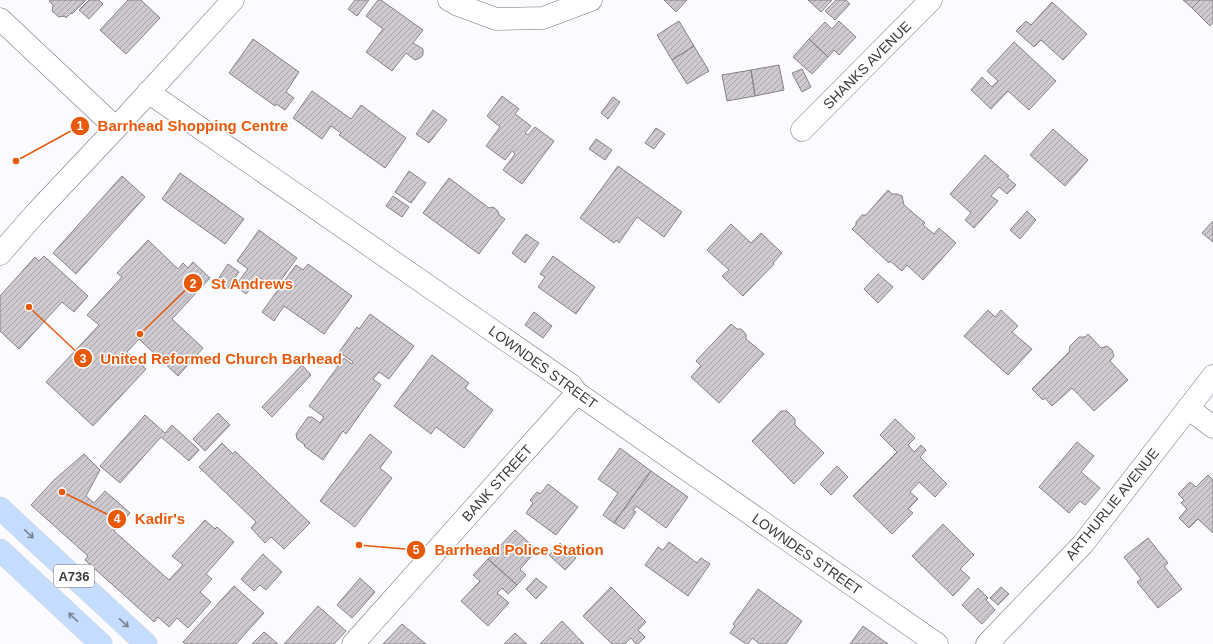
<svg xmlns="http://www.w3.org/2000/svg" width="1213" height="644" viewBox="0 0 1213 644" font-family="Arial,sans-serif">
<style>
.building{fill:url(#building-hatch);stroke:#888288}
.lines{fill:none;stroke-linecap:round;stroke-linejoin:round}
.minor-casing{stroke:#74737b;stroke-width:23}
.major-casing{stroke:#d8d8d8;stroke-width:23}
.minor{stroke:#fff;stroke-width:22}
.major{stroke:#c4ddfe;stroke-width:22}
.oneway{stroke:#798494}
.labels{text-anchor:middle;stroke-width:3;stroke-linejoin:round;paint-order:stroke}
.shield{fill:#fff;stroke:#767678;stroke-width:1}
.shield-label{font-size:13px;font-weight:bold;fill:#3b3b3e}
.street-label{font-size:14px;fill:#3b3b3e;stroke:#fff}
.leader{fill:none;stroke:#e8590c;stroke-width:1.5}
.callout-dot{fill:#e8590c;stroke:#fff;stroke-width:1.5}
.mark-label{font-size:12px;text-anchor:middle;font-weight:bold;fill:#fff}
.callout-label{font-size:15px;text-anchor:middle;font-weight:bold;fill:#e8590c;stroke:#fff;stroke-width:3;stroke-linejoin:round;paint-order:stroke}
</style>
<defs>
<pattern id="building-hatch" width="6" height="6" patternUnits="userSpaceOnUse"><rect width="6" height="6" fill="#cec8cf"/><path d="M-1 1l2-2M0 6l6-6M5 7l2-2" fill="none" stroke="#a8a4a9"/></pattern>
</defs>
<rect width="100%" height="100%" fill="#fafaff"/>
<path class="building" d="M51,0H86L72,14L71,13L66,18L65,16L59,17L52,11L53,5L49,1Z
M89,0H99L103,4L89,19L79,10Z
M128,0H141L160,18L126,54L100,30Z
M355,0H369L357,16L348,9Z
M378,0H381L423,30L413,43L423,49V55L420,58L415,60L406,53L392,71L366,52L383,29L366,16Z
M664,0H687L676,12Z
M808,0H832L821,12Z
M836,0H846L850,4L835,20L825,11Z
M1183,0H1200L1192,8Z
M1200,0H1213V22L1210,26L1192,8Z
M1052,2L1087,34L1063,60L1041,40L1034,47L1016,31L1026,21L1031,25Z
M679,21L694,46L672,60L657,35Z
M839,21L856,37L839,55L834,50L828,57L809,39L825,22L832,29Z
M253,39L299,72L286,92L294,98L285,110L276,104L275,106L229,73Z
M809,39L828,57L812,74L793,57Z
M1014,42L1056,81L1029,110L1008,91L991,109L971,90L982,77L992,87L998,81L987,71Z
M694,46L709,71L687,84L672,60Z
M779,65L784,90L755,96L751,70Z
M802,69L811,87L802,92L792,73Z
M751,70L755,96L727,101L722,75Z
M312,91L351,119L361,105L406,138L385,168L339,135L341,133L331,126L322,139L293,118Z
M502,96L519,109L515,114L531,126L525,133L528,135L535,127L554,141L522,184L503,170L515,154L512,151L505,160L486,146L500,127L487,116Z
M613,97L620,102L608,119L601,113Z
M433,110L447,120L429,143L416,134Z
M656,128L665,134L654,149L645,143Z
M1053,129L1088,160L1065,186L1030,155Z
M596,139L612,150L605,160L589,149Z
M985,155L1009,176L1007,177L1016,185L1007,194L999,187L991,196L998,201L974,228L965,220L971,213L950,194Z
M618,166L682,212L664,237L637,217L619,243L616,240L614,243L580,218Z
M409,171L426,183L411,203L395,192Z
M180,173L244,219L225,244L162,199Z
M122,176L145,197L76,274L53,253Z
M449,178L489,208L493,207L498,211L499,215L505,219L479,254L423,213Z
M888,190L892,194H897L902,196L904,205L925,223L923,225L934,234L939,228L956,243L923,280L907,265L902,271L890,261L889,263L852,229L856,225V222L862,215H866Z
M393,196L409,207L402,217L386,206Z
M1027,211L1036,220L1020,239L1010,230Z
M1213,221V242L1202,233Z
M731,224L751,243L761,233L782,253L773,263L774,264L743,296L722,276L729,270L707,250Z
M259,230L297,258L275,288L259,277L246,294L235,286L248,269L237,261Z
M526,234L539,243L525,263L512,253Z
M148,240L178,269L183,263L188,268L193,262L210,278L172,319L203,348L178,376L139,339L127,352L146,369L93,426L46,382L99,325L87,315L122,277L117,273Z
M44,256L88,296L74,312L62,302L19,349L0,331V296L35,257L39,261Z
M553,256L595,287L576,314L538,287L545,277L540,274Z
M228,264L239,272L227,289L216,282Z
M308,264L352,296L324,334L284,306L274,321L262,312L296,265L303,270Z
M878,274L893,287L878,303L864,289Z
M988,310L995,317L1001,310L1018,326L1012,332L1032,349L1008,375L964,336Z
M534,312L552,326L543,338L525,325Z
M370,314L414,346L389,379L379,372L373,379L381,385L346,434L343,431L323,460L304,446L305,445L297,439L296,434L308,417H312L320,423L324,417L309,406L344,358L352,364L353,362L339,352L357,327L359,329Z
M731,324L737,329H741L746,334V339L764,354L719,403L691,377L701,366L696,361Z
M1088,334L1101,348L1107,346L1112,350L1114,356L1110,361L1128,380L1094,411L1072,388L1052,406L1045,398L1043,400L1032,389L1069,352L1070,346L1079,337H1085Z
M432,355L469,383L465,388L493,410L464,448L436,427L431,434L394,406Z
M302,365L311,375L272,417L262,407Z
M781,411H787L795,419V425L824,453L794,484L752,441Z
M218,413L230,425L205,451L193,439Z
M145,415L165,433L172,425L199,450L189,461L161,437L120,483L100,466Z
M895,419L915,438L908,445L914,452L921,445L926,450L920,457L947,484L935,497L919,482L910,492L918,499L908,509L913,513L892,534L853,496L897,452L880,435Z
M370,434L392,452L380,468L392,478L355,527L320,501Z
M1077,442L1094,456L1081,472L1100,488L1085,505L1080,501L1069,513L1039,487Z
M222,443L233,454L235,451L310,523L284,549L271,537L265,543L251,528L256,522L199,467Z
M620,448L651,471L614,523L603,515L618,493L598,479Z
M84,454L100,470L86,496L94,503L105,491L130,513L114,531L169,580L183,565L172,556L205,520L215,529L217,527L234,542L206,574L212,579L200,592L211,602L188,628L177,618L169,627L158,617L154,622L85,560L88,556L31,505L54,480Z
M837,466L848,477L831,495L820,484Z
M651,471L688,497L666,528L636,506L633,510L636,512L624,529L614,523Z
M1208,475L1213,480V533L1198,519L1189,528L1179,518L1187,509L1181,503L1184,500L1178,494L1190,482L1196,487Z
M548,484L578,507L556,535L526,513L533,503L530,500L537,492L540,494Z
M943,524L974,555L960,569L970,578L953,596L912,556Z
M515,530L537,550L520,569L526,575L517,585L488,559Z
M1148,538L1168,563L1164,566L1182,589L1158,608L1137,582L1141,579L1124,557Z
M669,542L697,563L701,558L710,564L688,596L645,565L658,547L663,550Z
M560,543L576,558L565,570L549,555Z
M263,554L282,572L266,590L260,585L254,591L241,579Z
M488,559L517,585L508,594L502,588L497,593L509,603L488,626L461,601L480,581L473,575Z
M360,578L375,592L352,618L337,605Z
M536,578L547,587L536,599L526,589Z
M234,586L264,613L236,644H185L183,642Z
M611,587L646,622L638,630L645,637L638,644H636L631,638L625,644H612L583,616Z
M1001,587L1009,594L998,605L990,598Z
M978,588L988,598L986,600L995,610L982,624L962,605Z
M758,589L802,621L786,644H760L752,638L748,644H746L730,633L735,626L733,624Z
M318,606L346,631L334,644H284Z
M562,621L584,644H540Z
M402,624L426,644H383Z
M863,626L888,644H850Z
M264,632L278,644H252Z
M515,633L527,644H504Z"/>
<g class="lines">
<g class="minor-casing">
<path id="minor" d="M449,0L458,5L496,19L543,18L591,0
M0,19L116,128
M148,92L571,385L577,393L937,644
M802,130L931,0
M0,254L34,215L116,128L233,0
M1188,408L1213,427
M353,644L577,393
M987,644L1083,544L1213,376"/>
</g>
<g class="major-casing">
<path id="major" d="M0,508L146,644
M0,550L101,644"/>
</g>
<use href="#minor" class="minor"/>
<use href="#major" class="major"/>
</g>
<defs><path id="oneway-shaft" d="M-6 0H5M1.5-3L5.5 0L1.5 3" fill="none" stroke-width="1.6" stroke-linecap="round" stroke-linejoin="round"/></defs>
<g class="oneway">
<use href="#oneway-shaft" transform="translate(29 534) rotate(43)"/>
<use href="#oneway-shaft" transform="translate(73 617) rotate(-137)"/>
<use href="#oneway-shaft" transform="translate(124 623) rotate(43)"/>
</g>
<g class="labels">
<rect class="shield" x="54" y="565" width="40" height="22" rx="3"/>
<g class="shield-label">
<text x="74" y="581">A736</text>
</g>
<g class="street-label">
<text transform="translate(867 65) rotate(-45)" y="5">SHANKS AVENUE</text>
<text transform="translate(543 367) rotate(36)" y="5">LOWNDES STREET</text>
<text transform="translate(497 483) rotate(-48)" y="5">BANK STREET</text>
<text transform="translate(1112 504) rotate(-51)" y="5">ARTHURLIE AVENUE</text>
<text transform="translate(807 554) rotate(35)" y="5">LOWNDES STREET</text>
</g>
</g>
<path class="leader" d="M16 161L80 126M140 334L193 283M29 307L83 358M62 492L117 519M359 545L416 550"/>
<g class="callout-dot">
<circle cx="16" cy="161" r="4"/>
<circle cx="140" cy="334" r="4"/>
<circle cx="29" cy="307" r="4"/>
<circle cx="62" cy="492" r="4"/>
<circle cx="359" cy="545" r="4"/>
<circle cx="80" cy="126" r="10"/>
<circle cx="193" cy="283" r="10"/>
<circle cx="83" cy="358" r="10"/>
<circle cx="117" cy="519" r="10"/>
<circle cx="416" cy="550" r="10"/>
</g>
<g class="mark-label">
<text x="80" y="130">1</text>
<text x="193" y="288">2</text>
<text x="83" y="363">3</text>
<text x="117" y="523">4</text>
<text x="416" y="554">5</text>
</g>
<g class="callout-label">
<text x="193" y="131">Barrhead Shopping Centre</text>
<text x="252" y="289">St Andrews</text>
<text x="221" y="364">United Reformed Church Barhead</text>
<text x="160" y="524">Kadir's</text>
<text x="519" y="555">Barrhead Police Station</text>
</g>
</svg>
